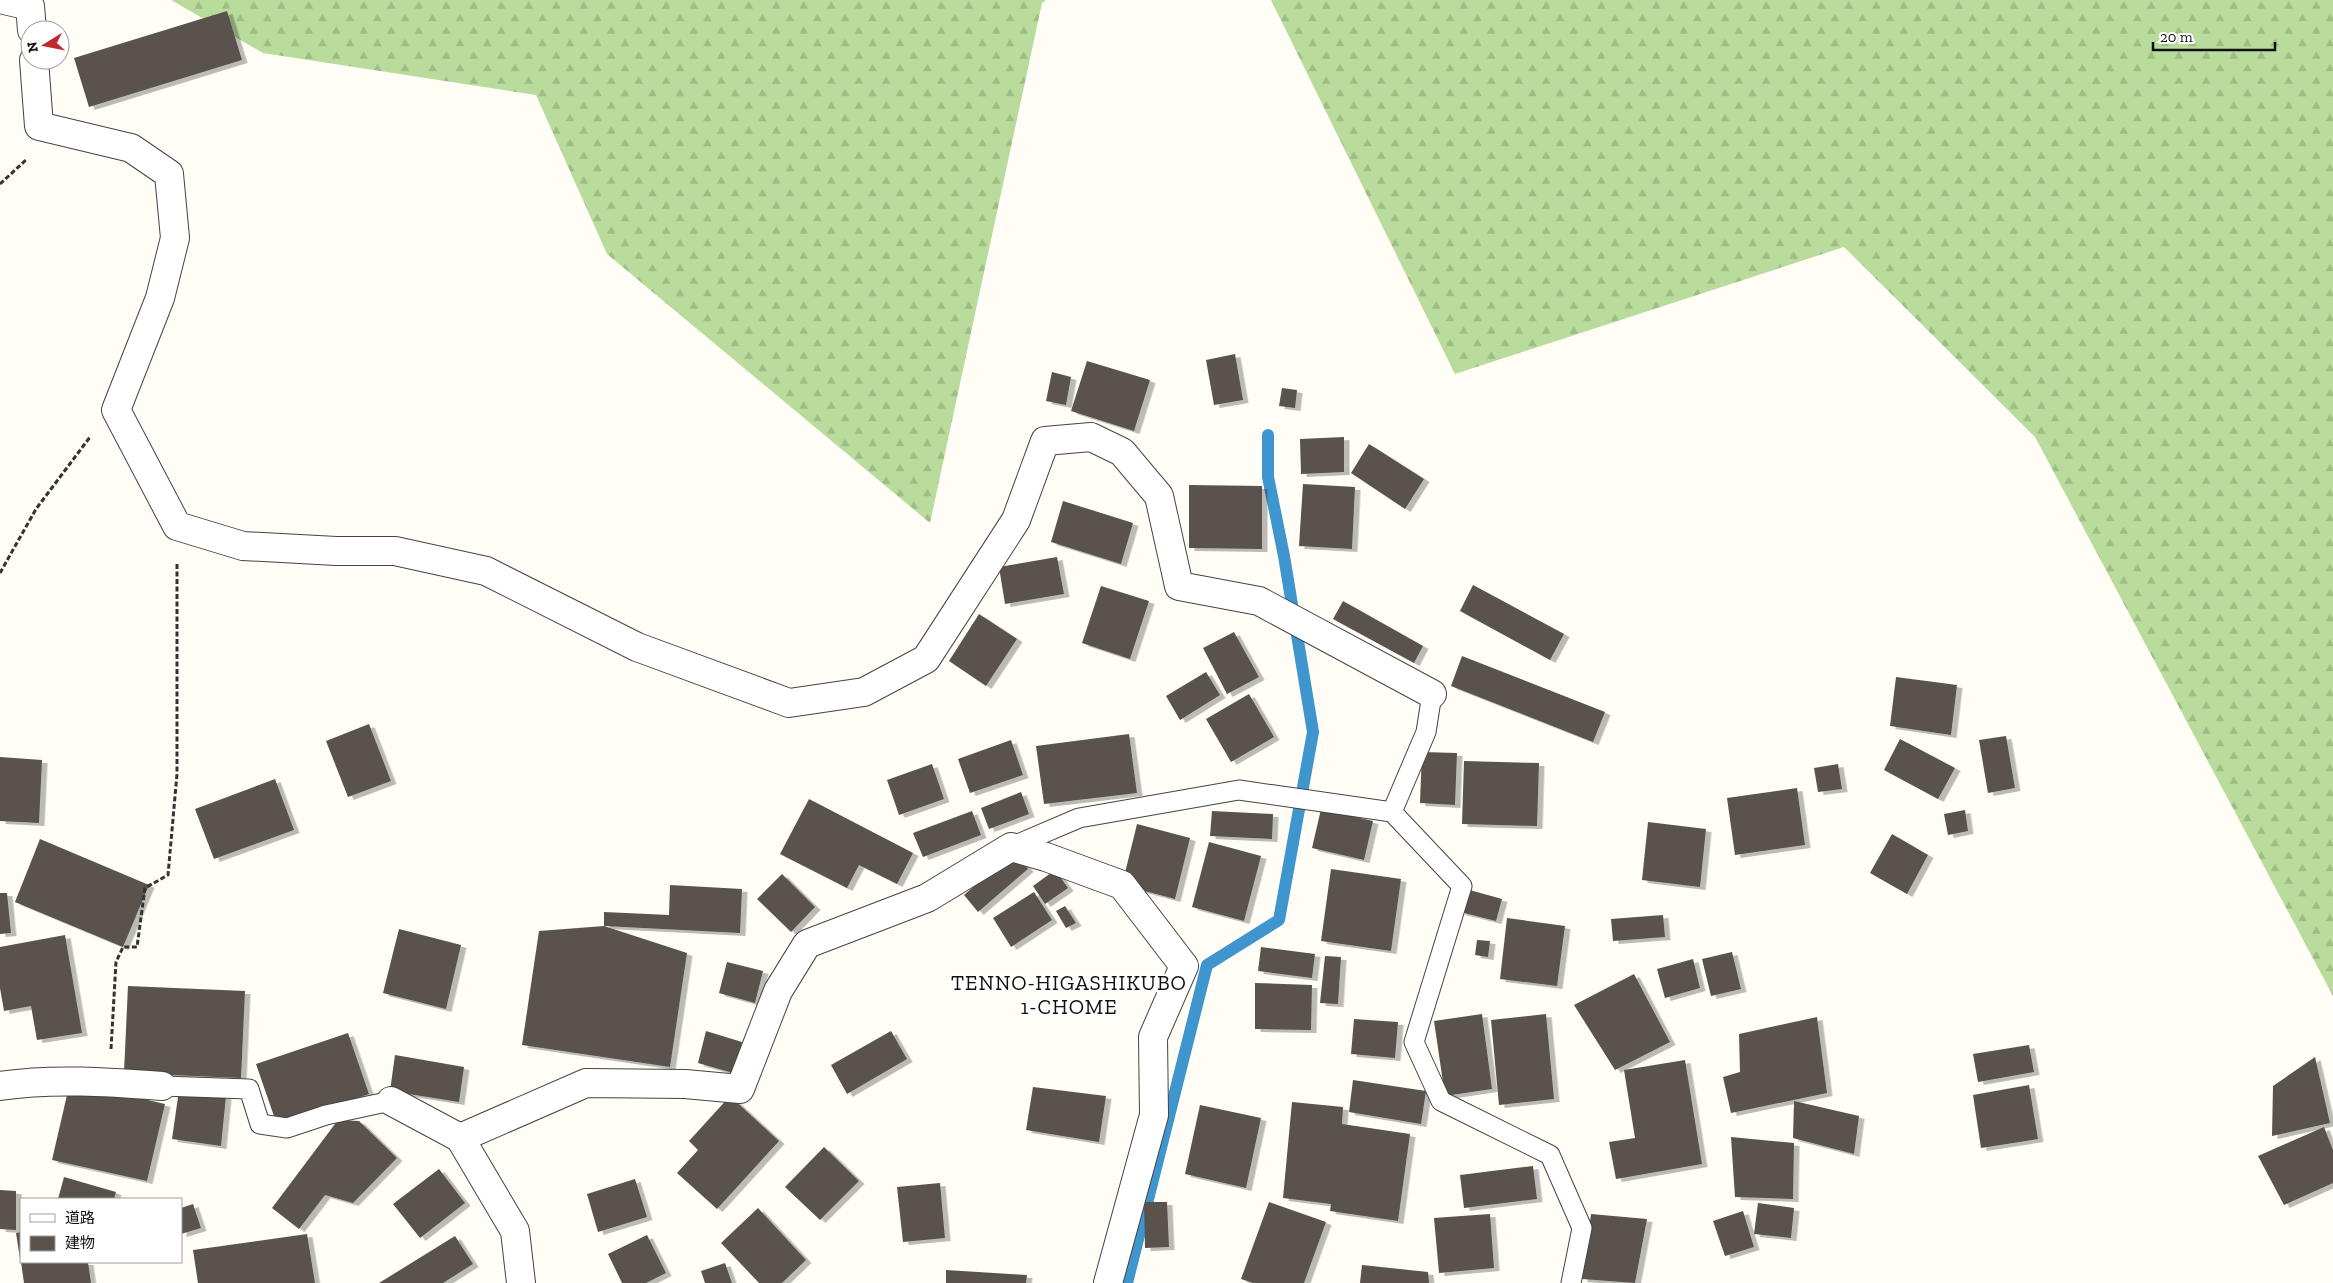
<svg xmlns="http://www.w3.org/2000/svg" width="2333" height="1283" viewBox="0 0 2333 1283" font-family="'Zilla Slab','Noto Sans JP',serif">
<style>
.forest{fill:url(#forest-firs)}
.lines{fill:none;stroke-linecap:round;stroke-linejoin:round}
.stream{stroke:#3f96cf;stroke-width:12}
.building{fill:#5a524d;filter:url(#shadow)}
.lane-casing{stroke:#444;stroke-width:21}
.street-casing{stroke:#444;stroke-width:30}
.path{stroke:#333;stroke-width:3;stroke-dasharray:5 2.5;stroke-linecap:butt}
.lane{stroke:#fff;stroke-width:19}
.street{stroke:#fff;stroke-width:28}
.labels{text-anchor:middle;stroke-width:5;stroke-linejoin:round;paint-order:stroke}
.neighbourhood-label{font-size:21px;letter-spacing:1px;fill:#111;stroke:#fff}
</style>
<defs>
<pattern id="forest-firs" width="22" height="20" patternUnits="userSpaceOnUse" patternTransform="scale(1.25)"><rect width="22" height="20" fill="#b9dc9c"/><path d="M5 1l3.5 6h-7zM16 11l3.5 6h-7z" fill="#9ebc85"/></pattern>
<filter id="shadow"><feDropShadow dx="5.5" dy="3" stdDeviation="0" flood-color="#0004"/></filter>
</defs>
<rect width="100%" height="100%" fill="#fffdf5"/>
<path class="forest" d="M171,0H1046L1042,3L930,523L607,254L536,95L263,53Z
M1271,0H2333V996L2035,437L1844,247L1455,374Z"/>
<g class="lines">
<path class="stream" d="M1127,1283L1207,965L1279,920L1313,732L1284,556L1268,477V435"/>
</g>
<path class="building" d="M227,11L242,60L89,107L74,58Z
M1235,354L1243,400L1214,405L1206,360Z
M1087,361L1150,380L1134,431L1071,411Z
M1052,372L1071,377L1066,405L1046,401Z
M1282,388L1297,390L1295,408L1279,406Z
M1344,437V472L1301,474L1300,439Z
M1369,444L1424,479L1405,509L1351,473Z
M1303,484L1355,487L1352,549L1299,546Z
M1189,485L1262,486V549L1189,548Z
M1063,501L1133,523L1121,564L1051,542Z
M1057,557L1064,594L1005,604L999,567Z
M1473,585L1564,634L1550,660L1460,611Z
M1101,586L1149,601L1130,659L1082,643Z
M1343,601L1423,646L1414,663L1333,619Z
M979,614L1017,639L986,686L949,661Z
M1234,632L1259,677L1227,694L1203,648Z
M1462,656L1605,712L1593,742L1451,686Z
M1206,672L1220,695L1180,720L1166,696Z
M1896,677L1957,685L1951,735L1890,726Z
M1249,694L1274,737L1231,762L1206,719Z
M369,724L391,781L348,797L326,741Z
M1129,734L1137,793L1044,804L1036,746Z
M2006,736L2015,788L1988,793L1979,740Z
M1900,739L1955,768L1938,799L1884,770Z
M1011,740L1023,775L970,793L958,759Z
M1422,752L1457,753L1455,805L1420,803Z
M0,757L42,760L39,823L0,821Z
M1464,761L1539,763L1537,826L1462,824Z
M932,764L944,799L899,815L887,780Z
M1838,764L1842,789L1818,792L1814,768Z
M275,779L294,830L214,859L195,809Z
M1797,788L1805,845L1735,855L1727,798Z
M1021,792L1029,814L989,829L981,808Z
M809,799L913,853L897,884L859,865L847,888L780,854Z
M1321,809L1373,821L1364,860L1312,848Z
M1965,810L1968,831L1948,835L1944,814Z
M972,811L981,835L923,857L913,833Z
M1212,811L1273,814L1272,839L1210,836Z
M1648,822L1706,829L1700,887L1642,880Z
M1137,824L1190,838L1175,899L1122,885Z
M1892,834L1928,855L1907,894L1870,873Z
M40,839L149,885L123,947L15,902Z
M1209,842L1261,856L1244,921L1192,907Z
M1014,852L1028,869L978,912L964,895Z
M1331,869L1401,879L1391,951L1321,941Z
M1055,870L1068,888L1045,904L1033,886Z
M782,874L815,907L791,932L757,899Z
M670,885L742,889L740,933L604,926V912L669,915Z
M1466,889L1502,899L1496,921L1460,912Z
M1034,892L1052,920L1011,947L993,918Z
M0,893H7L11,933L0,934Z
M1065,906L1076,923L1066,928L1056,911Z
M1663,915L1665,937L1613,941L1611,919Z
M1507,918L1565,926L1557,986L1500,979Z
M604,926L687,953L670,1067L522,1045L539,931Z
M399,929L461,945L446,1009L383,993Z
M65,935L82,1033L37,1040L31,1006L4,1011L0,988V947Z
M1477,940L1490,941L1488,957L1475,955Z
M1261,947L1315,954L1312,978L1258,971Z
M1732,952L1741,989L1711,996L1702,959Z
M1325,956L1341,957L1338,1004L1320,1003Z
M1693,959L1700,988L1665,998L1657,969Z
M727,962L763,971L755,1003L719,993Z
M1634,974L1670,1042L1615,1070L1574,1005Z
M1255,983L1312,985L1311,1030L1255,1029Z
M128,986L245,991L241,1078L124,1073Z
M1482,1014L1492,1089L1445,1096L1434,1021Z
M1546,1014L1554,1099L1499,1105L1491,1020Z
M1817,1017L1827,1093L1731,1113L1723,1077L1740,1072L1739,1034Z
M1354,1019L1398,1022L1395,1058L1351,1054Z
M706,1031L742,1042L733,1073L698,1063Z
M891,1031L907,1059L847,1094L831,1065Z
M348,1033L369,1094L277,1125L256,1064Z
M2029,1045L2034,1072L1978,1082L1973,1054Z
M395,1055L464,1067L459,1102L390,1091Z
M2315,1057L2330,1123L2272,1136L2273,1086Z
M1685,1060L1702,1164L1616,1179L1609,1142L1635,1138L1624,1070Z
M1353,1080L1426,1091L1421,1124L1349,1112Z
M70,1082L165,1104L147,1181L52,1160Z
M2029,1085L2038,1139L1981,1148L1973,1095Z
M1033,1087L1106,1096L1099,1142L1026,1130Z
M179,1090L226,1096L221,1146L172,1139Z
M730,1096L779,1141L717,1209L677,1173L698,1150L689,1141Z
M1794,1101L1859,1116L1854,1154L1793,1138Z
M1292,1102L1343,1107L1342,1124L1410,1134L1398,1221L1330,1211L1331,1204L1283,1198Z
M1200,1105L1261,1118L1246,1188L1185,1174Z
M338,1120L359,1121L397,1158L353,1203L325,1195L299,1229L272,1208Z
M2324,1127L2333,1150V1183L2284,1205L2258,1156Z
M1731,1137L1794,1143L1793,1199L1735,1197Z
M824,1147L859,1181L820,1220L785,1187Z
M1533,1166L1537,1199L1464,1208L1460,1175Z
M439,1169L465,1203L420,1238L393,1204Z
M64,1177L116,1192L114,1199H58Z
M635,1179L647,1217L598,1232L587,1194Z
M940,1183L945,1238L903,1242L897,1187Z
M0,1190L16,1191V1230L0,1229Z
M1144,1202H1167L1169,1247L1145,1248Z
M1269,1202L1326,1222L1304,1283H1253L1241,1279Z
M1758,1203L1794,1208L1791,1238L1754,1234Z
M193,1204L201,1228L181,1234V1208Z
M758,1208L806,1260L782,1283H759L721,1243Z
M1743,1211L1754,1247L1725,1256L1713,1221Z
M1490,1214L1494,1268L1439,1273L1434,1218Z
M1591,1214L1647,1219L1635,1283L1582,1279Z
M21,1232V1259H20L16,1233Z
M307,1234L315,1283H198L193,1250Z
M647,1235L666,1273L646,1283H622L608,1254Z
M455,1236L473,1264L443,1283H379Z
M21,1262H88L91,1283H24Z
M725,1263L732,1283H705L701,1271Z
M1362,1265L1428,1272L1429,1283H1360Z
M946,1270L1027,1275L1026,1283H946Z"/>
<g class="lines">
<g class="lane-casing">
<path id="lane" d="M1432,694L1426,732L1392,812L1462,886L1414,1042L1441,1101L1550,1155L1582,1228L1571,1283
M1011,847L1079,818L1239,790L1392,812
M162,1086L249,1089L260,1124L287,1128L326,1115L391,1101"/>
</g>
<g class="street-casing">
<path id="street" d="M4,0L30,6L32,30
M34,60L39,126L131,148L169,174L175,238L160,298L116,410L177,526L243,546L336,551H395L486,571L637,647L789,703L864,692L926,659L1016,520L1045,441L1091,437L1122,452L1159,496L1179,586L1259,601L1432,694
M0,1086C53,1078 108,1082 162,1086
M391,1101L460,1138L515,1231L521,1283
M460,1138L586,1083L685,1084L740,1089L778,991L807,944L927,898L1011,847L1046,857L1122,885L1184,966L1153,1037L1154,1115L1108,1283"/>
</g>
<path class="path" d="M0,184L27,159
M0,573L36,509L90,437
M111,1049L116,962L123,947H137L145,888L168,875L177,774V564"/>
<use href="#lane" class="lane"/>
<use href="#street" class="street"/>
</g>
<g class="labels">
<g class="neighbourhood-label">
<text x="1069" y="990">TENNO-HIGASHIKUBO<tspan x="1069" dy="24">1-CHOME</tspan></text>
</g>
</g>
<rect x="20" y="1198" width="162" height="65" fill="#ffffff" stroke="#a0a0a0"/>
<rect x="30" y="1214" width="25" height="8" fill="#ffffff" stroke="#a0a0a0"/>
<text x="65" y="1223" font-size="15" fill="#111111">道路</text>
<rect x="30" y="1236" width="25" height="15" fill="#5a524d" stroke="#a0a0a0"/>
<text x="65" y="1248" font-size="15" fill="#111111">建物</text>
<g transform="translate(45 45) rotate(260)"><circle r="24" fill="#ffffff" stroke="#a0a0a0"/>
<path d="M0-4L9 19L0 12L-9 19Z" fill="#c4262e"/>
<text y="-8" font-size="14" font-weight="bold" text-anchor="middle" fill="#111111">N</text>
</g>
<path d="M2153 42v8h122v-8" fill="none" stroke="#111111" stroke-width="2.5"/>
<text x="2160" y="42" font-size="15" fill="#111111" stroke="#ffffff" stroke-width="4" paint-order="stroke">20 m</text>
</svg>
